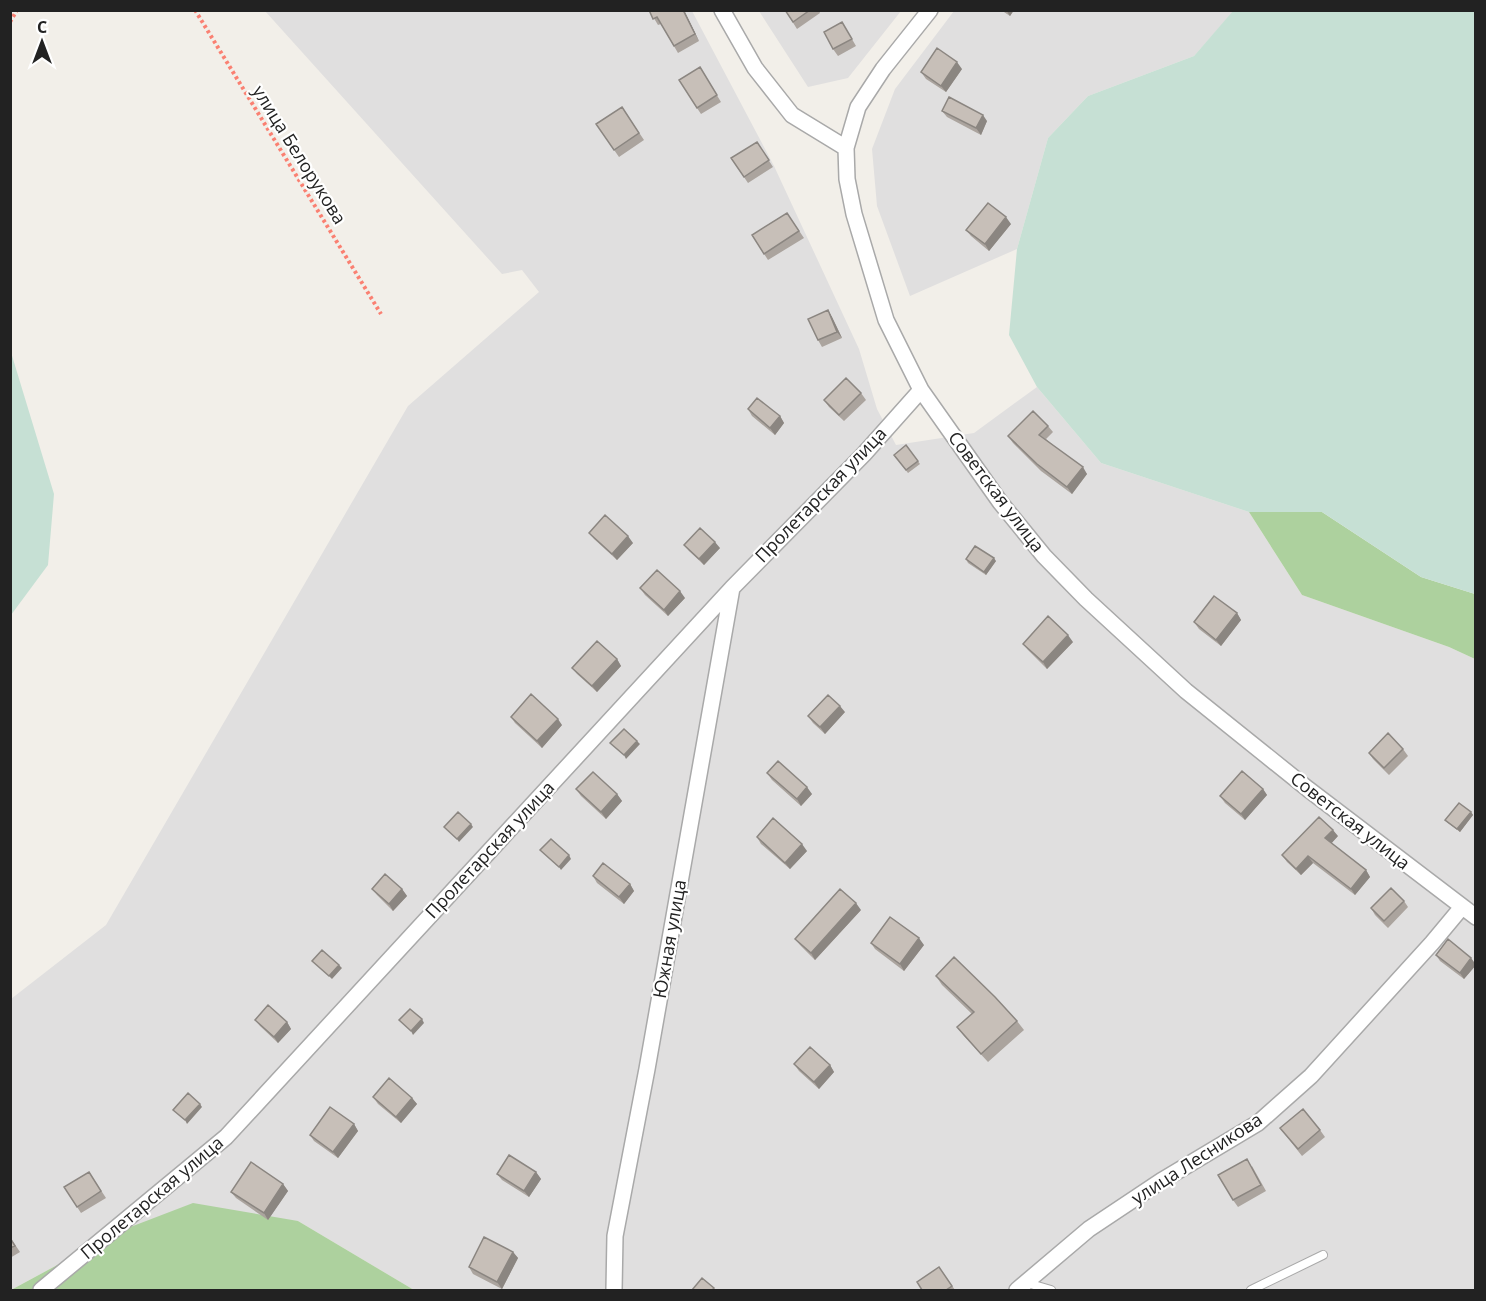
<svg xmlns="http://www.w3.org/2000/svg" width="1486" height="1301" viewBox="0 0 1486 1301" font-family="'Open Sans',sans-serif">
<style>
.residential{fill:#e0dfdf}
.forest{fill:#add19e}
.wetland{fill:#c6e0d4}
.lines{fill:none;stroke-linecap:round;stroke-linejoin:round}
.service-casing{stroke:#a9a9a9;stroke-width:10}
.minor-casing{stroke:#a9a9a9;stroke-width:18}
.path{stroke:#fa8072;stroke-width:4;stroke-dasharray:3 3;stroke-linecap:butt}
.service{stroke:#fff;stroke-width:8}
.minor{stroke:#fff;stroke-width:15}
.wall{fill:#aba49e}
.shaded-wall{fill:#8b8681}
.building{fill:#c7bfb8;stroke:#8b8681;stroke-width:1.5}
.labels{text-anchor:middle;stroke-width:4.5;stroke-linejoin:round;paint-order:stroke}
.street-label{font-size:18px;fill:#222;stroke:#fff}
</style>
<rect width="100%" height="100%" fill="#f2efe9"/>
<path class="residential" d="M265,11H692L774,166L859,349L877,409L896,445L974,433L1037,387L1101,463L1249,512L1302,595L1449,647L1475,659V1290H414L298,1221L120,1231L11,1290V999L106,925L408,406L539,292L522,270L502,274Z
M759,11H901L848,78L808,87Z
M954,11L1233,12L1194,56L1088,96L1048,138L1017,249L910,296L877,206L872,149L895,89Z"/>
<path class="forest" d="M1249,512H1322L1421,577L1475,594V659L1449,647L1302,595Z
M193,1203L298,1221L414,1290H11L120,1231Z"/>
<path class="wetland" d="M1233,11H1475V594L1421,577L1322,512H1249L1101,463L1037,387L1009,335L1017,249L1048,138L1088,96L1194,56Z
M10,349L54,494L48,565L11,615Z"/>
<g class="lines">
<g class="service-casing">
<path id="service" d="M1027,1283L1051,1290
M1251,1290L1323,1255"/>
</g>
<g class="minor-casing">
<path id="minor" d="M722,10L755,68L792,115L846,148
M930,10L883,69L858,107L846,148L847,179L854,214L886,320L921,390L1000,502L1044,556L1086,599L1186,691L1308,789L1476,917
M41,1290L226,1137L732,588L864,454L921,390
M614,1290L615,1236L647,1069L732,588
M1017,1290L1089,1229L1161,1181L1258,1123L1311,1076L1432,943L1462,907"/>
</g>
<path class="path" d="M195,10L381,314
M10,22L17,10"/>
<use href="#service" class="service"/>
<use href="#minor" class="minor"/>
</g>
<path class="wall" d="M649,10H684L699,41L678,53L661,24L658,25Z
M785,10H819L820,13L797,29Z
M1001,10H1014L1010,16Z
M842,22L856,46L838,56L833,49Z
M700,67L721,102L701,114L697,108Z
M962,69L946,92L926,79L921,72Z
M622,107L644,140L619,157L596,124Z
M942,111L987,121L981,135L947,117Z
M757,142L773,167L748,183L731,158Z
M787,213L804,238L768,260L752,235Z
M1011,224L989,251L971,236L966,230Z
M828,310L832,317L842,338L822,347L818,340Z
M861,393L866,400L844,421L829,407L824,400Z
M748,409L780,416L784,423L775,435L752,416Z
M1048,426L1053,432L1046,439L1087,474L1072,494L1041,471L1013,443L1008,436Z
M906,445L920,464L908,473L894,455Z
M589,533L633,543L617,560L594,539Z
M684,545L720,548L704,565L689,551Z
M966,559L996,561L986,575L968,563Z
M640,588L685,598L668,616L645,595Z
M1237,613L1241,620L1221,646L1199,629L1194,622Z
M1073,642L1047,669L1028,650L1023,644Z
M617,659L621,666L597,692L577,674L572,668Z
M845,712L825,734L813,723L808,716Z
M511,717L562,725L542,748L515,723Z
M1403,749L1408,756L1389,775L1373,759L1369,753Z
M767,773L812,794L801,806L772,780Z
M576,789L617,794L622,801L606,819L581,796Z
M1263,789L1267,795L1245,820L1225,803L1220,796Z
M1471,812L1473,815L1460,832L1448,823L1445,820Z
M1338,836L1331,843L1366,870L1370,877L1355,895L1313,863L1301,875L1287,862L1282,855Z
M757,837L807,851L790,869L761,844Z
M593,876L630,884L634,891L624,904L597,883Z
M372,889H402L407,896L393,911L377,895Z
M1404,901L1408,907L1388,928L1375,915L1371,908Z
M861,910L815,960L800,945L795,939Z
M871,943L924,945L904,971L875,949Z
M1436,955L1471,958L1476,965L1464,979L1440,961Z
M936,976L1017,1021L1024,1030L988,1062L964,1036L957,1027L972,1014L942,985Z
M255,1020L287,1022L291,1029L278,1043L260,1026Z
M794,1064L830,1065L834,1072L819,1089L799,1071Z
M373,1097L412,1098L417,1104L401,1123L378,1104Z
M354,1124L358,1131L338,1158L314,1141L310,1135Z
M1280,1128L1320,1130L1325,1137L1302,1156Z
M1252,1166L1266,1191L1238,1207L1233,1200Z
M89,1172L106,1198L81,1213L64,1187Z
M536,1172L541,1179L529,1197L502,1180L497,1174Z
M283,1184L288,1191L268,1220L236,1198L231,1192Z
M10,1237L20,1252L10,1258Z
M513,1252L518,1258L502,1289L473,1274L469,1267Z
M939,1267L955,1290H922Z"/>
<path class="shaded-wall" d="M683,10H684L699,41L695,34Z
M1006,10H1014L1010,16Z
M957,62L962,69L946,92L941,86Z
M983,115L987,121L981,135L976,128Z
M1006,217L1011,224L989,251L985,244Z
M828,310L832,317L842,338L837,332Z
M780,416L784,423L775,435L770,428Z
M1083,467L1087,474L1072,494L1067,487Z
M628,536L633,543L617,560L612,554Z
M715,542L720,548L704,565L699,559Z
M994,558L996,561L986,575L984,572Z
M680,591L685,598L668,616L664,610Z
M1237,613L1241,620L1221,646L1216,640Z
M1068,635L1073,642L1047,669L1043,662Z
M617,659L621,666L597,692L592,686Z
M840,706L845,712L825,734L820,727Z
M558,719L562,725L542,748L537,741Z
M637,741L640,744L626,759L624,755Z
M807,787L812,794L801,806L797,799Z
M1263,789L1267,795L1245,820L1241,814Z
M617,794L622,801L606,819L601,812Z
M1471,812L1473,815L1460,832L1457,829Z
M471,824L473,827L459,842L457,839Z
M1333,830L1338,836L1330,845L1325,838Z
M802,844L807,851L790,869L785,863Z
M569,855L571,859L561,870L559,867Z
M1308,856L1313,863L1301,875L1296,869Z
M1366,870L1370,877L1355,895L1351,889Z
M630,884L634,891L624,904L619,897Z
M402,889L407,896L393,911L389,904Z
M856,903L861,910L815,960L811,953Z
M919,938L924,945L904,971L900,964Z
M1471,958L1476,965L1464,979L1460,973Z
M339,965L342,968L332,979L329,976Z
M422,1019L424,1023L413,1035L411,1031Z
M287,1022L291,1029L278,1043L274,1037Z
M830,1065L834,1072L819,1089L814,1082Z
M412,1098L417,1104L401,1123L396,1117Z
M200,1104L202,1107L187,1124L185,1120Z
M354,1124L358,1131L338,1158L333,1152Z
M536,1172L541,1179L529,1197L524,1191Z
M283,1184L288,1191L268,1220L264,1213Z
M513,1252L518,1258L502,1289L497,1282Z"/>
<path class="building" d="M649,10H683L695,34L674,46L657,17L653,19Z
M785,10H810L793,22Z
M842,22L852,39L833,49L824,32Z
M937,48L957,62L941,86L921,72Z
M700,67L717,95L697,108L679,80Z
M949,97L983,115L976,128L942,111Z
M622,107L639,133L614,150L596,124Z
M757,142L769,160L744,177L731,158Z
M988,203L1006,217L985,244L966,230Z
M787,213L799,231L764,254L752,235Z
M828,310L837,332L818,340L808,319Z
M846,378L861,393L839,415L824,400Z
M757,398L780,416L770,428L748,409Z
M1033,411L1048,426L1039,435L1083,467L1067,487L1037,464L1008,436Z
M906,445L918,461L906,470L894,455Z
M605,515L628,536L612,554L589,533Z
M700,528L715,542L699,559L684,545Z
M975,546L994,558L984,572L966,559Z
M657,570L680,591L664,610L640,588Z
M1214,596L1237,613L1216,640L1194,622Z
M1048,616L1068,635L1043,662L1023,644Z
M597,641L617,659L592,686L572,668Z
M531,694L558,719L537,741L511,717Z
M828,695L840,706L820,727L808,716Z
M624,729L637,741L624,755L610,743Z
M1388,733L1403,749L1384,768L1369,753Z
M778,761L807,787L797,799L767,773Z
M1242,771L1263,789L1241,814L1220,796Z
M593,772L617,794L601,812L576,789Z
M1459,803L1471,812L1457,829L1445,820Z
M458,812L471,824L457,839L444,827Z
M1319,817L1333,830L1325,838L1366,870L1351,889L1308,856L1296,869L1282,855Z
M773,818L802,844L785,863L757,837Z
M551,839L569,855L559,867L540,850Z
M603,863L630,884L619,897L593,876Z
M385,874L402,889L389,904L372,889Z
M1391,888L1404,901L1384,921L1371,908Z
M840,889L856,903L811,953L795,939Z
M890,917L919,938L900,964L871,943Z
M1448,939L1471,958L1460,973L1436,955Z
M322,950L339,965L329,976L312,961Z
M954,957L995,997L1017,1021L981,1054L957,1027L974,1012L936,976Z
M268,1005L287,1022L274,1037L255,1020Z
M410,1009L422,1019L411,1031L399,1020Z
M810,1047L830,1065L814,1082L794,1064Z
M389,1078L412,1098L396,1117L373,1097Z
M188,1093L200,1104L185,1120L173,1110Z
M330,1107L354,1124L333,1152L310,1135Z
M1303,1109L1320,1130L1298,1149L1280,1128Z
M509,1155L536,1172L524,1191L497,1174Z
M1247,1159L1261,1185L1233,1200L1218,1175Z
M251,1162L283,1184L264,1213L231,1192Z
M89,1172L101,1191L77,1207L64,1187Z
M484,1237L513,1252L497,1282L469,1267Z
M10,1238L15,1246L10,1248Z
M939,1267L952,1286L946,1290H922L917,1282Z
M702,1278L714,1288L712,1290H692Z"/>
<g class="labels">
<g class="street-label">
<text transform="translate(299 155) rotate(58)" y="6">улица Белорукова</text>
<text transform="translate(996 492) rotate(53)" y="6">Советская улица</text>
<text transform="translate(821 495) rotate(-46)" y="6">Пролетарская улица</text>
<text transform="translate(1350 821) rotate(38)" y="6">Советская улица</text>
<text transform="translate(490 850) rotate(-47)" y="6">Пролетарская улица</text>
<text transform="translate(670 939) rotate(-80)" y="6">Южная улица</text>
<text transform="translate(1197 1159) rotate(-33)" y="6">улица Лесникова</text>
<text transform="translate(152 1198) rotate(-40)" y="6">Пролетарская улица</text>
</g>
</g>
<rect width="1486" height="1301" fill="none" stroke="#222222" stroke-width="24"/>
<g transform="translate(42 42)" stroke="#ffffff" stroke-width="4.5" paint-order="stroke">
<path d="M0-4.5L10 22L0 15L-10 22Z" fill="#222222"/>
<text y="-9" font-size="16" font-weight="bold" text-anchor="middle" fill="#222222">С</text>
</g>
</svg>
